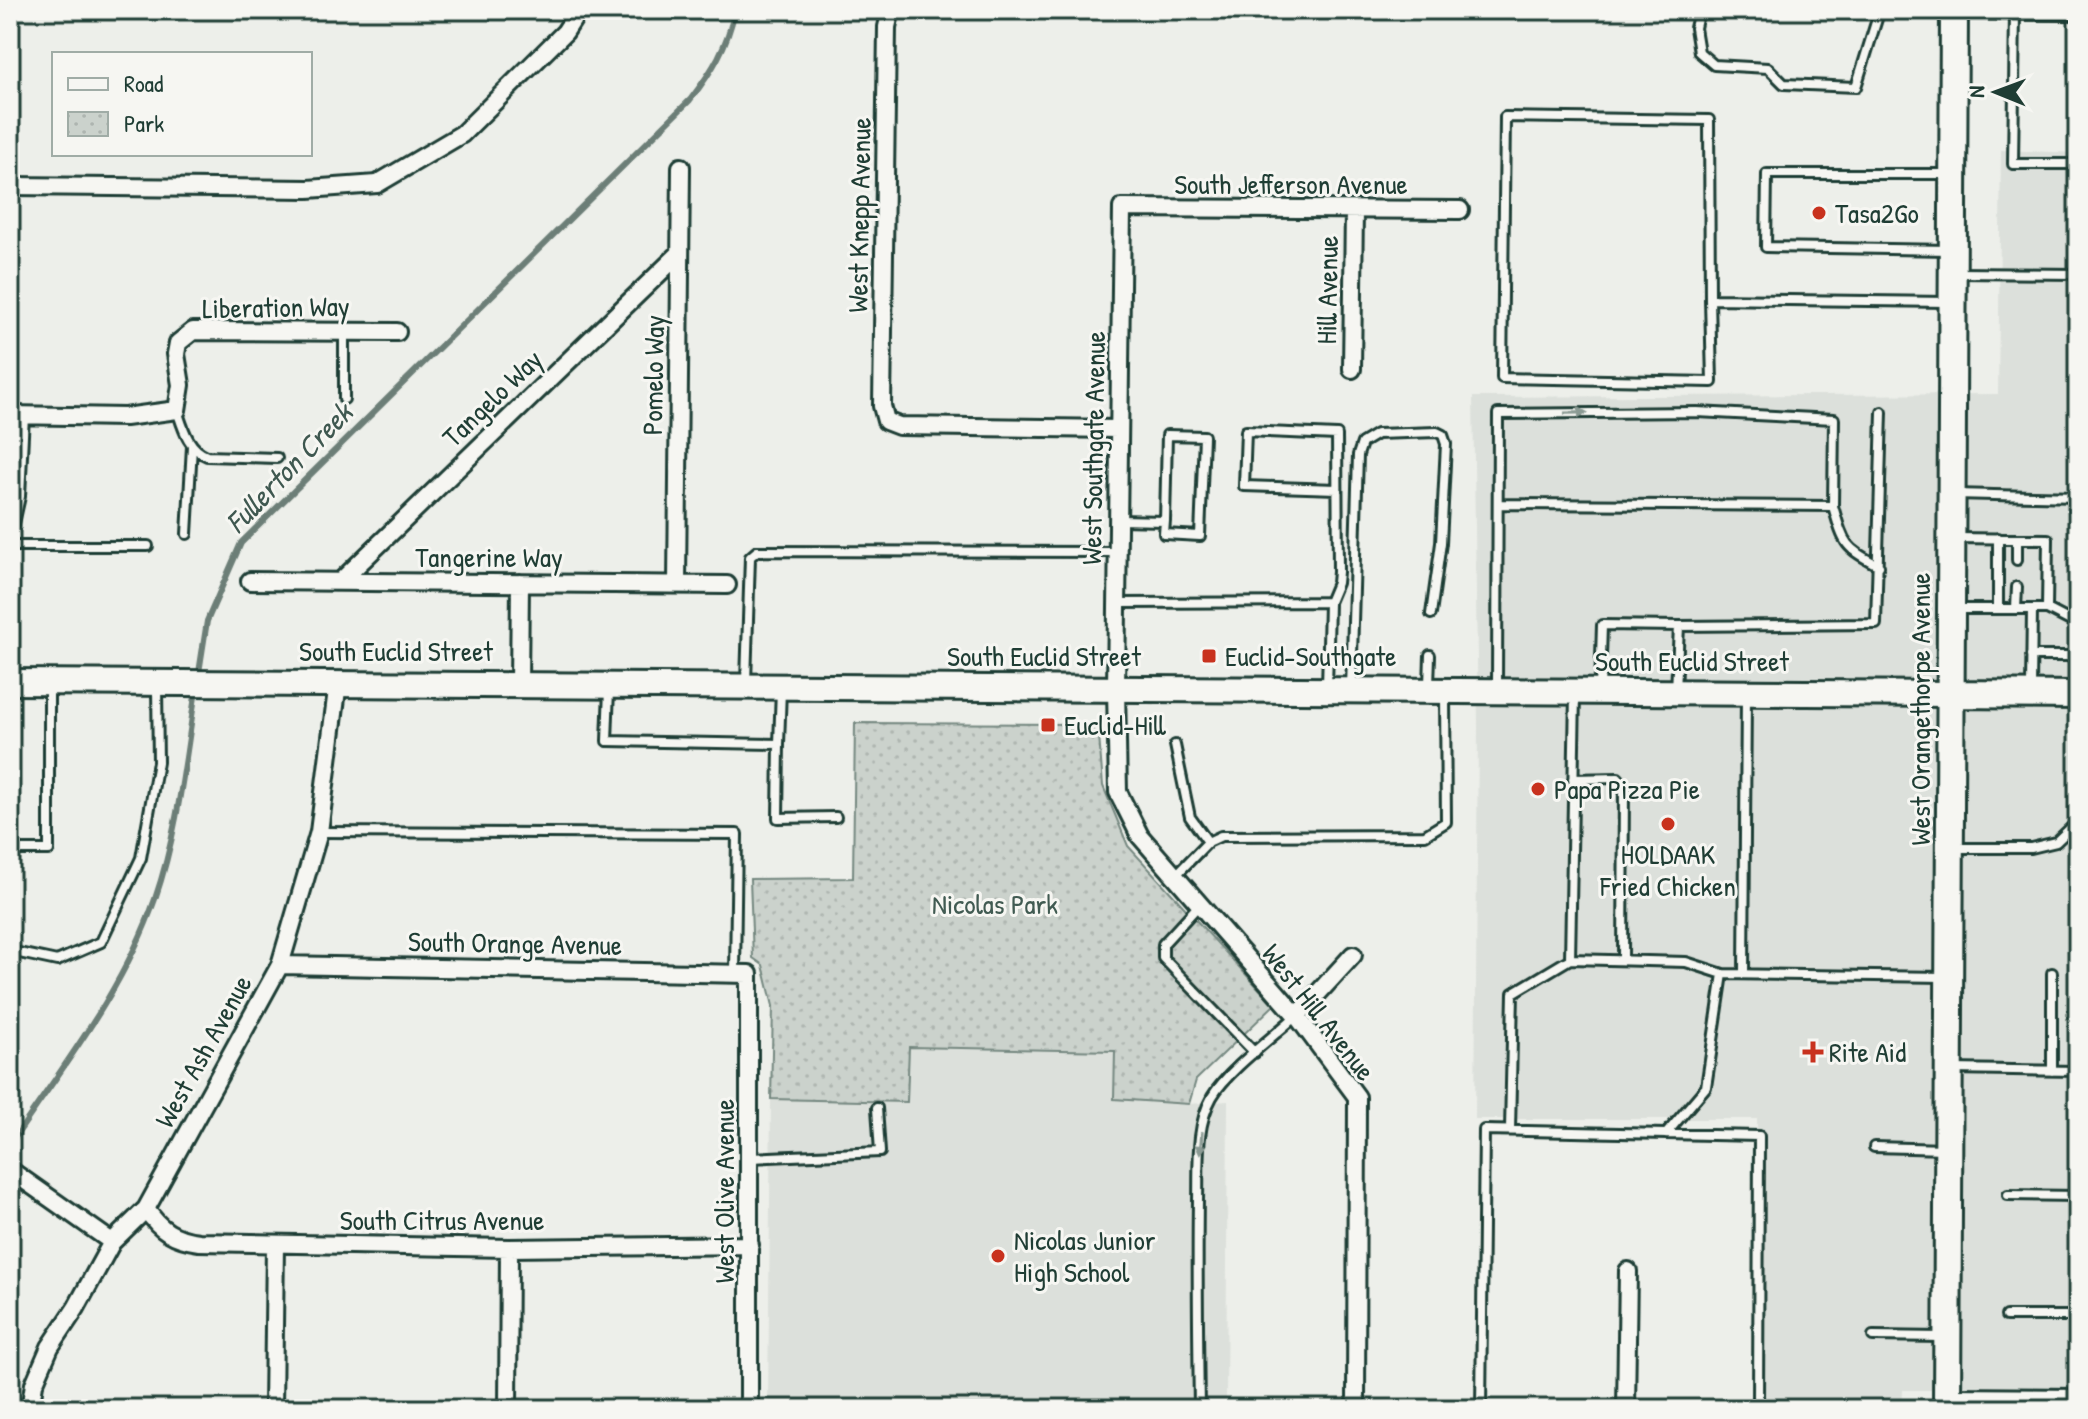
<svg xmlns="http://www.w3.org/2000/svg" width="2088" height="1419" viewBox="0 0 2088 1419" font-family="'Patrick Hand',sans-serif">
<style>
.built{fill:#dce0db}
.park{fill:url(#park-dots);stroke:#758880;stroke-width:2}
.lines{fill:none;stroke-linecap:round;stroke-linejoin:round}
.stream{stroke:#6c7e77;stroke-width:6}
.lane-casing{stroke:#1f3d34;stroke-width:14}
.street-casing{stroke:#1f3d34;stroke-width:22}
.secondary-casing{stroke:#1f3d34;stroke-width:30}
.primary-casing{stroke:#1f3d34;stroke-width:32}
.lane{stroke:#f6f6f2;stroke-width:8}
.street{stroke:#f6f6f2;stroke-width:16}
.secondary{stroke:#f6f6f2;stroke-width:24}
.primary{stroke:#f6f6f2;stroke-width:26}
.oneway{fill:#8a9a93}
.poi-dot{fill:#c8321e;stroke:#f6f6f2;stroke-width:3}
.labels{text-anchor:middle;stroke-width:6;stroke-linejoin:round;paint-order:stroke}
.street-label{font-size:28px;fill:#1f3d34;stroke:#f6f6f2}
.poi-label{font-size:28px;fill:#1f3d34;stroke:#f6f6f2;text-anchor:start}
.park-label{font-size:28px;fill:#415b52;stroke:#f6f6f2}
.water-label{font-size:30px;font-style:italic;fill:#3f5850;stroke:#f6f6f2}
</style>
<defs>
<pattern id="park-dots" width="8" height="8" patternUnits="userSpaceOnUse" patternTransform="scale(2)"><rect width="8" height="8" fill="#cbd2cc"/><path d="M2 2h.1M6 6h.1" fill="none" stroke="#aeb5b0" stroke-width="1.8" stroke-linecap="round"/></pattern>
</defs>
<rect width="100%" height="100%" fill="#edefea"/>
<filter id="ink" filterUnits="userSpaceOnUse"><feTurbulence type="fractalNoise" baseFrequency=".0125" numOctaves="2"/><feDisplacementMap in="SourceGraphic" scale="16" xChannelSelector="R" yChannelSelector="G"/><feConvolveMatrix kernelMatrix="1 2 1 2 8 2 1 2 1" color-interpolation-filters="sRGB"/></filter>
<g filter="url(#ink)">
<path class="built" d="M2001,150L2078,153V1390H1903L1902,1409H1754L1757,1119H1475L1478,725L1473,397L1998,394Z
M909,1047L1115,1051V1099L1189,1104L1228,1101L1226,1409H768L771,1099L907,1102Z"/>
<path class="park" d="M855,723L1098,724L1103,786L1128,846L1274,1005L1196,1080L1189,1104L1114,1099L1115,1051L909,1047L907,1102L771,1099L773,1006L763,965L753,958L750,879L853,878Z"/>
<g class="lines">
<path class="stream" d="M198,679L207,621L241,543L690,100C713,70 727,47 735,10
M10,1145C63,1066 124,989 155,899C178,832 185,760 196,690"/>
<g class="lane-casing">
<path id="lane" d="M1699,10L1695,28L1699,52L1714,65L1768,68L1784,84L1856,87L1877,19L1876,10
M2015,11L2013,164H2078
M1949,174H1767L1766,247L1950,250
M1955,273L2078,274
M1710,299L1709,120L1505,117L1502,378L1712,382L1710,299L1948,302
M344,399V332
M177,410C183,428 188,449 207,456L277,458
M1955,494L2078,497
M1833,506C1844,545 1844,547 1879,566
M1119,520L1165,521L1167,435L1204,436L1200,536L1164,534L1165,521
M187,534L192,446
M1953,538L2048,539L2047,609H2032
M10,546H148
M2017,560V539
M1118,603L1329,602
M1953,609H2032L2031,689
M1998,609V538
M2016,609L2017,587
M2047,609L2078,625
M1679,626L1876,624L1882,412
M2031,656H2078
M746,682L750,557L757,551L1118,552
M1429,686L1430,655
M609,689L607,741L779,744L781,689
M1327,689L1329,602L1337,583L1338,572L1337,435L1246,431L1244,486L1337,489
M1351,689L1358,455L1362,443L1377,434L1437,432L1443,435L1446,444L1441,543L1431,614
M1600,689L1602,625L1679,626L1676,691
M1497,690L1498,414L1697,412L1834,419L1833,506L1498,504
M1575,694L1570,959L1686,962L1723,974L1945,977
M779,744L778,818L836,817
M1175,745L1190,817L1208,842
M1573,779L1618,778L1624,785L1623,960
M319,832L737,834L735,973
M1952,848H2031L2056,842L2078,821
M10,850H49V686
M1175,876L1208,842L1221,836L1425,835L1446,822L1445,696
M1199,905L1163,944V958L1255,1053
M10,951L57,961L101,942L141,858L158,762L157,687
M1744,974L1746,695
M1951,1069L2078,1071
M2052,1071V973
M1510,1130L1513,993L1570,959
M1666,1134L1706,1087L1723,974
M1874,1147L1946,1149
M750,1158L880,1152L877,1108
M2008,1195L2078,1196
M2006,1316H2078
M1873,1336L1942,1337
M1199,1409C1198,1339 1197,1269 1198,1200C1199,1166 1195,1127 1212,1097C1227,1071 1273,1037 1296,1016
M1481,1409L1484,1130L1759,1136L1758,1409"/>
</g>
<g class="street-casing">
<path id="street" d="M891,10L887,27L882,406L886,421L899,426L1118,429
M1951,10L2078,11
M10,186L308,189L377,184L462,134L565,32L579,10
M1352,369L1354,211
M10,415L125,417L177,410L181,385L176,354L178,343L193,331L397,332
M10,523L16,496L20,415
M250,581L727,585
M341,581L680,253
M677,584L681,167
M519,684L520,583
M280,965L749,974V1409
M1297,1016L1353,955
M10,1170L112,1242
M146,1209C160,1230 174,1239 199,1242L509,1248L750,1245
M1947,1397L2078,1398
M30,1409L34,1384L50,1347L76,1308L112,1242L146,1209L280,965L319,832L338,682
M273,1409L275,1244
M508,1409L509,1248
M1356,1409L1357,1097L1297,1016L1140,836L1118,792L1116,688L1122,208L1460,210
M1626,1409L1628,1271"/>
</g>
<g class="secondary-casing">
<path id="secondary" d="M10,682L1952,694"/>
</g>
<g class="primary-casing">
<path id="primary" d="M1952,694L2078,695
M1947,1409L1954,10"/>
</g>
<use href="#lane" class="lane"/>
<use href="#street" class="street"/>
<use href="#secondary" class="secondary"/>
<use href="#primary" class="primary"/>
</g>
<defs><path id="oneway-solid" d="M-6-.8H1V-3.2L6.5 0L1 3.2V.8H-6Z" transform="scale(2)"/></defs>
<g class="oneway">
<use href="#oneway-solid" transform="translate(1576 413) rotate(-1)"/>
<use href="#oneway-solid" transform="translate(1201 1143) rotate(95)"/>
</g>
</g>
<g class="poi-dot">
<circle cx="1819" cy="213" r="8"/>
<rect x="1201" y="648" width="16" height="16" rx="4"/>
<rect x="1040" y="717" width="16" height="16" rx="4"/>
<circle cx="1538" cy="789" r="8"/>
<circle cx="1668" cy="824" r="8"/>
<path d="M1809 1040h8v8h8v8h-8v8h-8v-8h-8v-8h8z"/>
<circle cx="998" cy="1256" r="8"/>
</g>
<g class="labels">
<g class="street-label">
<text x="1291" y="194">South Jefferson Avenue</text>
<text transform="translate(859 215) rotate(-89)" y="10">West Knepp Avenue</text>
<text transform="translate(1327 290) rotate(-89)" y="10">Hill Avenue</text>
<text transform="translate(276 307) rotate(-1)" y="10">Liberation Way</text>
<text transform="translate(653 375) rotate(-89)" y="10">Pomelo Way</text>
<text transform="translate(492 398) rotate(-44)" y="10">Tangelo Way</text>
<text transform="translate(1093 448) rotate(-89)" y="10">West Southgate Avenue</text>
<text x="489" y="567">Tangerine Way</text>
<text x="396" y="661">South Euclid Street</text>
<text x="1044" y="666">South Euclid Street</text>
<text x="1692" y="671">South Euclid Street</text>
<text transform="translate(1920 709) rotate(-90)" y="10">West Orangethorpe Avenue</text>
<text transform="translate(515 943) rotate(1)" y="10">South Orange Avenue</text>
<text transform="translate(1319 1012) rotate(52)" y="10">West Hill Avenue</text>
<text transform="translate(203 1051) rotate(-61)" y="10">West Ash Avenue</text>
<text transform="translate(724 1191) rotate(-90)" y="10">West Olive Avenue</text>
<text x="442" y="1230">South Citrus Avenue</text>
</g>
<g class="poi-label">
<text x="1835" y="223">Tasa2Go</text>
<text x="1225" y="666">Euclid-Southgate</text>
<text x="1064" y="735">Euclid-Hill</text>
<text x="1554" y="799">Papa Pizza Pie</text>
<text x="1668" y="864" text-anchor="middle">HOLDAAK<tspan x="1668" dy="32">Fried Chicken</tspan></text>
<text x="1829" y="1062">Rite Aid</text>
<text x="1014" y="1250">Nicolas Junior<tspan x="1014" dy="32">High School</tspan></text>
</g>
<g class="park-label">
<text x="995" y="914">Nicolas Park</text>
</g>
<g class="water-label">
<text transform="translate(289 468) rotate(-46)" y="10">Fullerton Creek</text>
</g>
</g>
<rect width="2088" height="1419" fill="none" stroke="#f6f6f2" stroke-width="40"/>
<rect x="20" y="20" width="2048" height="1379" fill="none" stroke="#1f3d34" stroke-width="3" filter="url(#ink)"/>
<rect x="52" y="52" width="260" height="104" fill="#f6f6f2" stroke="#a0aca6" stroke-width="2"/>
<rect x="68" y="78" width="40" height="12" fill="#f6f6f2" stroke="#a0aca6" stroke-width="2"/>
<text x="124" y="92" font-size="24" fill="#1f3d34">Road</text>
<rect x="68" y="112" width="40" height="24" fill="url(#park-dots)" stroke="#a0aca6" stroke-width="2"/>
<text x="124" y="132" font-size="24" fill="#1f3d34">Park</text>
<g transform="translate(1996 92) rotate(271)" stroke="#f6f6f2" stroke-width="6" paint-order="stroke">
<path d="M0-6L14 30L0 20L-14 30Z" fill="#1f3d34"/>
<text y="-12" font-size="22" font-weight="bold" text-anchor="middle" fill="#1f3d34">N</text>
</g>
</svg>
